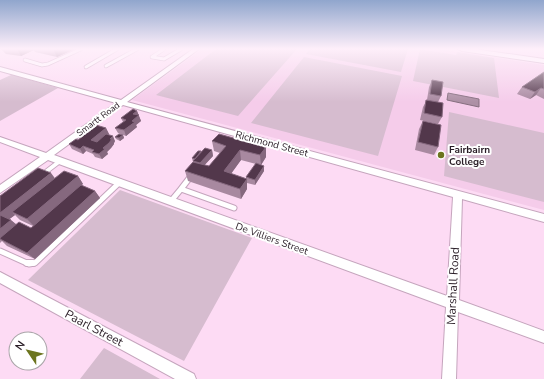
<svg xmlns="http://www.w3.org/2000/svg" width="544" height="379" viewBox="0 0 544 379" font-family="'Nunito Sans',sans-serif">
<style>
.built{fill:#f5ccea}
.green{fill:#d6bccf}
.water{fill:#ad90a5;stroke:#856e7f}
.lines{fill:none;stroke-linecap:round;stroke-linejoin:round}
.lane-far3-casing{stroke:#c5a5bd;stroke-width:4.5}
.lane-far2-casing{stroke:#c5a5bd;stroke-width:5.5}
.lane-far1-casing{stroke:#c5a5bd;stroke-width:7}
.lane-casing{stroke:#c5a5bd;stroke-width:8}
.street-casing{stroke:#c5a5bd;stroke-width:2}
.secondary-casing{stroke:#c5a5bd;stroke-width:2}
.lane-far3{stroke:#fff;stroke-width:3}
.lane-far2{stroke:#fff;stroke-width:4}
.lane-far1{stroke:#fff;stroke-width:5}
.lane{stroke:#fff;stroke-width:6}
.street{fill:#fff;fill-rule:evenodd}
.secondary{fill:#fff;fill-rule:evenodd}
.wall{fill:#a889a0;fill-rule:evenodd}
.shaded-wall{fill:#85687e}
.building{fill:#52374b;stroke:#85687e}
.poi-dot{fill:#6c751f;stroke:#fff;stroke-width:1.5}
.labels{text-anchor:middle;stroke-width:4;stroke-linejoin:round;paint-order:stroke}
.far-street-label{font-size:9px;fill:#291d26;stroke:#fff}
.street-label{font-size:10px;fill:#291d26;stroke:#fff}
.poi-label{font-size:10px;font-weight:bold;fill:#291d26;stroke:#fff;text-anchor:start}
.near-street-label{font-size:12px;fill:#291d26;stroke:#fff}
</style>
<rect width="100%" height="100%" fill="#fddbf4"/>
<path class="built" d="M202,49H439L544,65V210L132,100Z"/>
<path class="green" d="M216,49H297L238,116L156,95Z
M310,49H408L401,72L306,54Z
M420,49L456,55L457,52L494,58L499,98L413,81Z
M304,57L402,76L378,156L251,123Z
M11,75H13L58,88L0,121V80Z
M449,112L544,133V202L444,176Z
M120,190L252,238L184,361L28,280Z
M104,348L160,379H80Z"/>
<path class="water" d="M448,93L479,99V107L447,100Z"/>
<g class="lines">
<g class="lane-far3-casing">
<path id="lane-far3" d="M152,57L164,59L181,49
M152,57L164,49
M25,60L42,65L48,64L81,49
M106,66L137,49
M86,67L117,49"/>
</g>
<g class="lane-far2-casing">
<path id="lane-far2" d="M43,174L60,161"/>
</g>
<g class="lane-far1-casing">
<path id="lane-far1" d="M191,176L181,189L234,208
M171,201L181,189
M0,251L29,264L35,263L120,182"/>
</g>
<g class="lane-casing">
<path id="lane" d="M27,263H33"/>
</g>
<g class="street-casing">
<path id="street" d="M193,49H199L127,102L544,214V222L462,199L459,300L544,331V343L458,312L456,379H442L446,307L48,160L0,193V185L40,157L0,142V137L46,153L116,103L0,71V67L121,100ZM123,105L453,197L447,296L54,155Z
M0,272L194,374L196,379H175L0,283Z"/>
</g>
<g class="secondary-casing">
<path id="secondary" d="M458,49H474L544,59V63L462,51Z"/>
</g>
<use href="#lane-far3" class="lane-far3"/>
<use href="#lane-far2" class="lane-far2"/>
<use href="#lane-far1" class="lane-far1"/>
<use href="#lane" class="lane"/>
<use href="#street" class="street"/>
<use href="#secondary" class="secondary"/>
</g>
<path class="wall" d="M1,49H33L34,50L21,56L6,54Z
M33,49H75L57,57L35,52Z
M544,72V99L536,95L530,99L517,94L522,87Z
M432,80L441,96L438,102L442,117L438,124L420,120L423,107L427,100L429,87Z
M137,111L141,121L136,125L137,127L126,136L118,133L115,128L123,122L121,118Z
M423,121L438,147L434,155L415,150L419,129Z
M106,128L109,134L108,135L115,141L114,143V144L111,148L107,152L108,154L102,159L95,157L93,154L86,151L83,154L72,149L69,144Z
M123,135L124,138L120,141L116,139L115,137Z
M212,141L266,147V157L261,165L264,166V171L255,185L247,183L246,177L256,164L241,160L231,173L247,189L241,199L188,181L185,171L193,162L192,158L201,151L212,150L213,156L204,165L209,166L220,153L214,151Z
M78,176L83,184L81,185L95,191L100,198L35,259L7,246L2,241L0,243V196L55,178ZM15,215L20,220L33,226L31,228L16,224L9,219Z"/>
<path class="shaded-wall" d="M17,49H33L34,50L21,56Z
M53,49H75L57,57Z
M541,88L536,95L530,99L535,92Z
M137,111L141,121L136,125L137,127L126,136L124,130L132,121L133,114Z
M106,128L109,134L94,145L91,140Z
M123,135L124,138L120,141L119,138Z
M113,136L115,141L114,143V144L111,148L107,152L108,154L102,159L99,154L110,139Z
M83,146L86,151L83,154L80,149Z
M266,147V157L261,165L260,155Z
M212,150L213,156L202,168L200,163Z
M240,150L241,160L226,181L224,171Z
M264,166V171L255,185V180Z
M51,173L57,181L12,212L15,215L7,221L0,215V213Z
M78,176L83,184L34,226L27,219Z
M247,179V189L241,199L240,189Z
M95,191L100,198L35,259L27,253Z
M11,220L19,227L0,239V229Z"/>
<path class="building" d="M544,72V89L541,88L535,92L522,87Z
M432,80L443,82L441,96L430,94Z
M426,100L443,103L442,117L424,113Z
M133,109L137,111L133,114L139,115L132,121L135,122L124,130L115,128L126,120L121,118Z
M423,121L441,125L438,147L418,142Z
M96,125L106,128L91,140L97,142L106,134L113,136L110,139H112L109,143L103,148L105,149L99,154L92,152L94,150L83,146L80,149L69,144L76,139L78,140Z
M119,134L123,135L119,138L115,137Z
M219,134L266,147L260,155L240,150L224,171L247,179L240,189L185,171L193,162L209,166L226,146L212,141Z
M205,148L212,150L200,163L193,161Z
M198,151H201L195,159L192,158Z
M256,163L264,166L255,180L246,177Z
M38,168L51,173L0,213V196Z
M64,171L78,176L27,219L12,212Z
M81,185L95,191L27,253L0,239V238L19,222L31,228Z
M0,215L11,220L0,229Z"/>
<linearGradient id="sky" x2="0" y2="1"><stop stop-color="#90a6cd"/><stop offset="0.48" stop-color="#feeffa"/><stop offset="1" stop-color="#feeffa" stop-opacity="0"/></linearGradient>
<rect width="544" height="102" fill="url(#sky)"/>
<circle class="poi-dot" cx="441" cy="155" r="4"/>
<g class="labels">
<g class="far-street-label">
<text transform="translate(98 119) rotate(-36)" y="3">Smartt Road</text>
</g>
<g class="street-label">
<text transform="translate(272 143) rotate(15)" y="4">Richmond Street</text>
<text transform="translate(272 238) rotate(20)" y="4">De Villiers Street</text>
</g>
<g class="poi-label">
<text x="449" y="153">Fairbairn<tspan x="449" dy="12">College</tspan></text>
</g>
<g class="near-street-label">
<text transform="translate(453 286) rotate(-87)" y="4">Marshall Road</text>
<text transform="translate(94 328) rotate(28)" y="4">Paarl Street</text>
</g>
</g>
<g transform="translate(28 351) rotate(305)"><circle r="19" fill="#ffffff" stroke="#a9a5a8"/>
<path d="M0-3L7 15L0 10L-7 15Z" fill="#6c751f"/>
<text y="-6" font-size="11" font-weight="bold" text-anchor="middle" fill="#291d26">N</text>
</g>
</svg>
